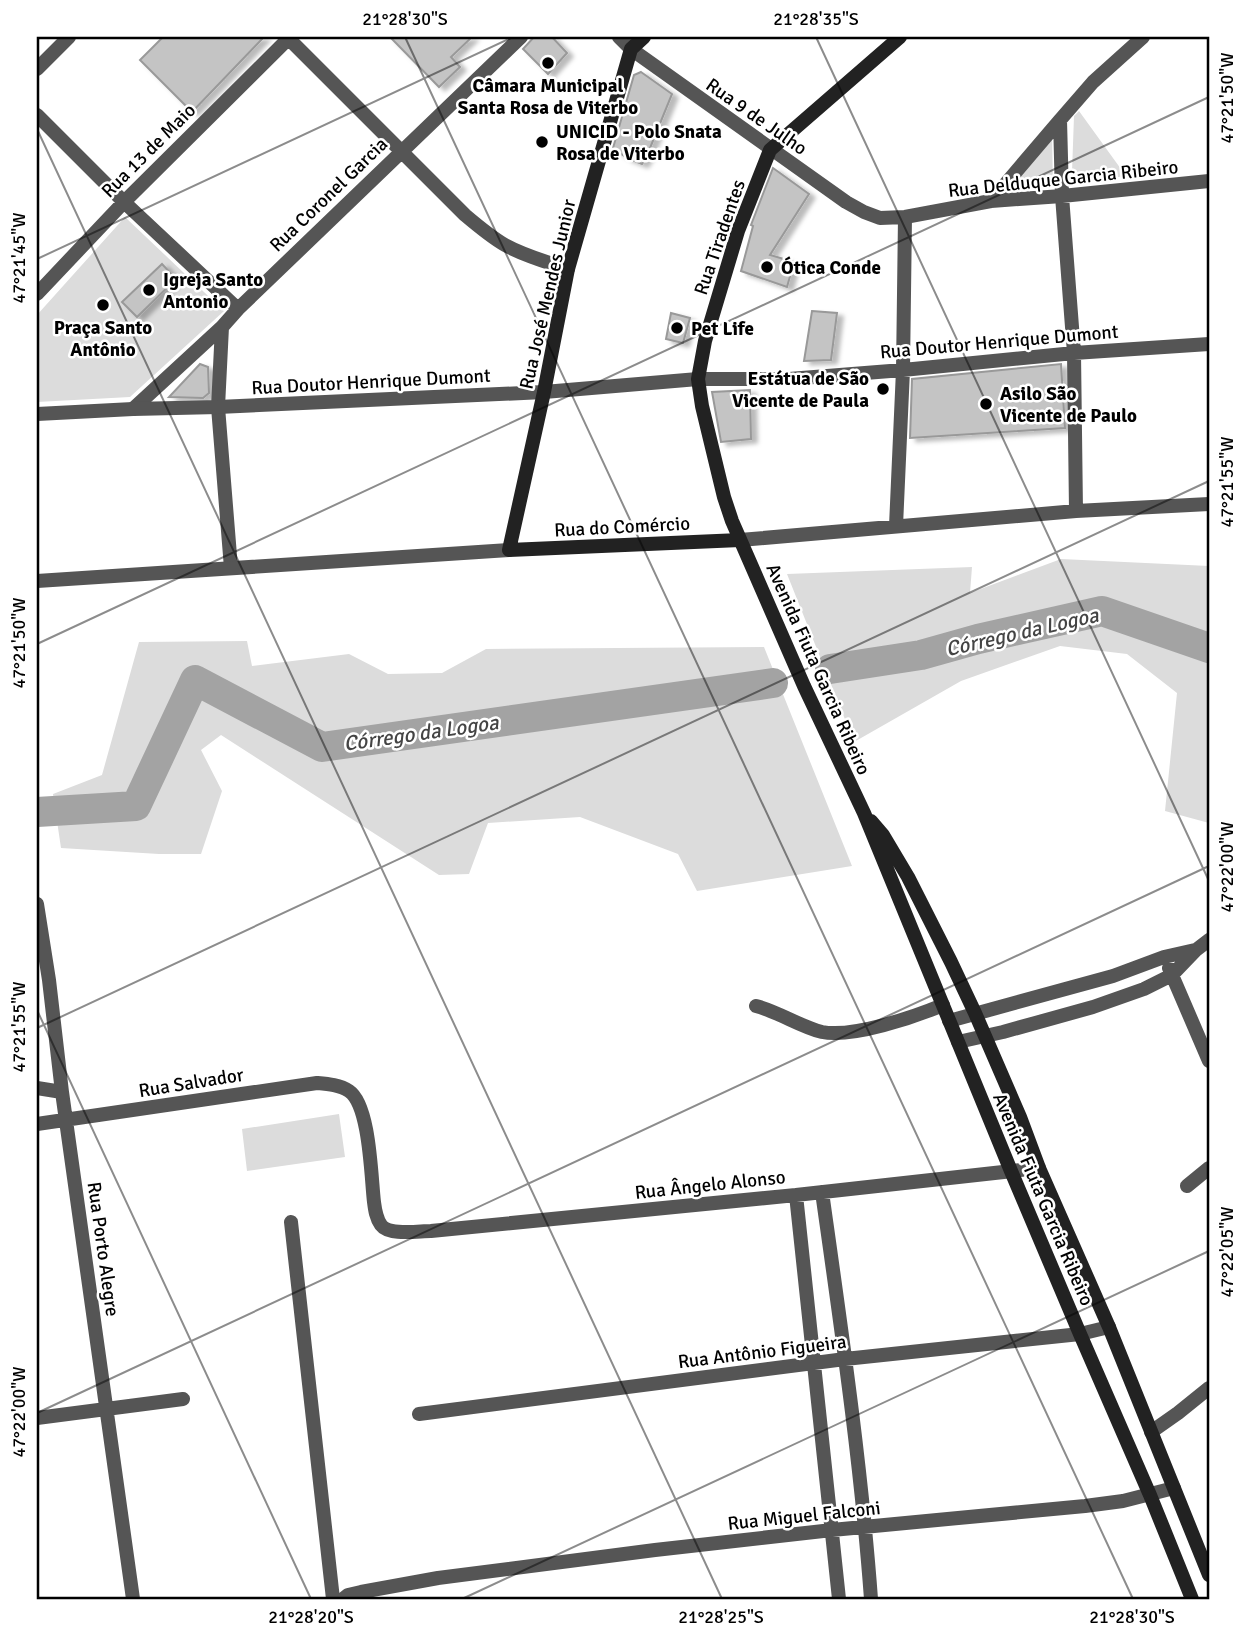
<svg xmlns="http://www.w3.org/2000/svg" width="1246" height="1636" viewBox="0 0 1246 1636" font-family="Signika,sans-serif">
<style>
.green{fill:#dcdcdc}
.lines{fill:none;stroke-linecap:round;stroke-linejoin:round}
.river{stroke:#a3a3a3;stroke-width:30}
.building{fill:#c4c4c4;stroke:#999;stroke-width:2;filter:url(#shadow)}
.minor{stroke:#555;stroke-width:14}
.tertiary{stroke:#555;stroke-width:14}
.secondary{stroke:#222;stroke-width:14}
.ticks{fill:none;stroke:#000;stroke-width:2;stroke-opacity:0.45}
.poi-dot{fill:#000;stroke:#fff;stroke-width:2.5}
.labels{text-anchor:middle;stroke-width:5;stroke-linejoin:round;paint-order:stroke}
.poi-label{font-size:19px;font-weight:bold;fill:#000;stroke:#fff;text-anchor:start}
.street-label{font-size:19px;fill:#000;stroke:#fff}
.water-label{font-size:21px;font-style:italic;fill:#444;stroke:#fff}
.neatline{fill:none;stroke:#000;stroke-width:2.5}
.ticks-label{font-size:18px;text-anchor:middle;fill:#000}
</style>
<defs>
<filter id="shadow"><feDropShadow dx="6" dy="3.5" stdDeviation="2" flood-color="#0004"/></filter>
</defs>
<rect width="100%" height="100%" fill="#fff"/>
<path class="green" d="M1079,111L1126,176L1080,182L1076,180L1072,172L1074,116Z
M1052,134L1053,186L1008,193Z
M125,217L224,311L130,397L37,402V315Z
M1061,559L1209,566V823L1165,811L1177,693L1127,654L1060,646L961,681L854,742L787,574L972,567L970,593Z
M247,641L252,666L349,654L388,674L442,673L486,649L764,647L852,866L697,891L678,854L580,817L488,823L469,874L439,875L221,735L201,750L222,791L201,854H159L61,848L53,794L102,775L139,642Z
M339,1114L345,1157L247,1171L242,1129Z"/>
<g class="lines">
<path class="river" d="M830,669L921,655L978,639L1102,611L1209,648
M37,812L136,806L195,680L322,747L773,683"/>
</g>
<path class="building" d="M163,37H264L192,112L140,60Z
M390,37H472L451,57L460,67L439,87Z
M534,37H552L567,53L548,74L523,49Z
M641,72L672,94L646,158L642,164L627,158L613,148L634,75Z
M773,168L809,194L770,255L794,262L787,287L741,271L753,226L751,225Z
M162,264L176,279L137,317L122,302Z
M812,311L837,313L831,360L804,361Z
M671,313L690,318L683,343L666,339Z
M200,364L208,367L209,393L203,398L169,397Z
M1061,364L1065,428L910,438L912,379Z
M750,390L751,439L721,442L712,392Z"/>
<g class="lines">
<path class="minor" d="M287,37L465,215C478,226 491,237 505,245C525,256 547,262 568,269
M619,37L631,49L846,202L864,212L880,218L905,217L991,201L1062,196L1209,181
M37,69L69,37
M37,115L124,202L238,309
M991,201L1060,120
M37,294L124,202L290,37
M222,327L218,407L231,568
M544,392L698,379H789L903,370L1074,353L1209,344
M133,409L222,327L238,309L521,37
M1076,511L1074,353L1062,196L1060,120L1093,82L1143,37
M896,526L903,370L905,217
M740,540L1076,511L1209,504
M37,904L49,980L62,1092L133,1599
M1169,968L1209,1061
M756,1006C779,1012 801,1027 822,1032C853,1038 914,1017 943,1005
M949,1021L1113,976L1164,957L1195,950
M958,1042L1003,1032L1093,1007L1144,989L1172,975L1196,950L1209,940
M37,1088L62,1092
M37,1124L317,1083C328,1084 340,1085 349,1091C370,1105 371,1177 374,1202C375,1210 376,1218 381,1225C389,1236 418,1231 431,1231L796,1195L1039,1168
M1187,1186L1209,1168
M822,1192C841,1327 861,1463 871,1599
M796,1195L839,1599
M291,1222L333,1599
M419,1414L845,1359L1080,1334L1109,1327
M37,1418L183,1399
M1151,1432L1178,1413L1209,1388
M343,1599L348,1595L361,1592L438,1578L655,1550L832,1530L1085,1506L1123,1501L1174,1488"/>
<path class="tertiary" d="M37,414L133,409L218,407L544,392
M37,581L509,550"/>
<path class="secondary" d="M644,37L631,49L568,269L544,392L509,550L740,540
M900,37L770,150L738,231L705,341L698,379L702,406L724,497L732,521L804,686L864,813L1011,1171L1080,1334L1150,1495L1192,1599
M871,821L883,835L908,877L951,962L975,1013L1020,1117L1039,1168L1109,1327L1209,1575"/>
</g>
<path class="ticks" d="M405,37L1133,1599M816,37L1209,881M37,129L722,1599M37,259L513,37M37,644L1209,97M37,1010L311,1599M37,1028L1209,481M37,1413L1209,866M462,1599L1209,1251"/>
<g class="poi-dot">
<circle cx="548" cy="63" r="7"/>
<circle cx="542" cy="142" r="7"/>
<circle cx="767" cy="267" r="7"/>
<circle cx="149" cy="290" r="7"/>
<circle cx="103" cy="305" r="7"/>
<circle cx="677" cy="328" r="7"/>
<circle cx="883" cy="389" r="7"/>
<circle cx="986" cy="404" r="7"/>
</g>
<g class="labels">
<g class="poi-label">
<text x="548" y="92" text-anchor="middle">Câmara Municipal<tspan x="548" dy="22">Santa Rosa de Viterbo</tspan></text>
<text x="556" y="138">UNICID - Polo Snata<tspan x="556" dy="22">Rosa de Viterbo</tspan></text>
<text x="781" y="274">Ótica Conde</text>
<text x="163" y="286">Igreja Santo<tspan x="163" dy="22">Antonio</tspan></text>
<text x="103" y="334" text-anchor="middle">Praça Santo<tspan x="103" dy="22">Antônio</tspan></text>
<text x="691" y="335">Pet Life</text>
<text x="869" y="385" text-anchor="end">Estátua de São<tspan x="869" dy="22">Vicente de Paula</tspan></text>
<text x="1000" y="400">Asilo São<tspan x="1000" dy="22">Vicente de Paulo</tspan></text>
</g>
<g class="street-label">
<text transform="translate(757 116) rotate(35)" y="7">Rua 9 de Julho</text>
<text transform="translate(148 150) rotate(-45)" y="7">Rua 13 de Maio</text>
<text transform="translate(1063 178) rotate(-6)" y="7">Rua Delduque Garcia Ribeiro</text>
<text transform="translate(328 194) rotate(-44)" y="7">Rua Coronel Garcia</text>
<text transform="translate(719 237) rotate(-71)" y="7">Rua Tiradentes</text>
<text transform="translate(547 294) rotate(-77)" y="7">Rua José Mendes Junior</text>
<text transform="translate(999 341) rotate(-5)" y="7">Rua Doutor Henrique Dumont</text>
<text transform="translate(371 381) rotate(-3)" y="7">Rua Doutor Henrique Dumont</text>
<text transform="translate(622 526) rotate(-3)" y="7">Rua do Comércio</text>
<text transform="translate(819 669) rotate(66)" y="7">Avenida Fiuta Garcia Ribeiro</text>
<text transform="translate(191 1082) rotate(-9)" y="7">Rua Salvador</text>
<text transform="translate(710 1184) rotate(-6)" y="7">Rua Ângelo Alonso</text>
<text transform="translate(1044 1199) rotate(67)" y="7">Avenida Fiuta Garcia Ribeiro</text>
<text transform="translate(104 1249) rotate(82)" y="7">Rua Porto Alegre</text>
<text transform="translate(762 1351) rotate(-7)" y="7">Rua Antônio Figueira</text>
<text transform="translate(804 1515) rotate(-6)" y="7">Rua Miguel Falconi</text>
</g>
<g class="water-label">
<text transform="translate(1022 632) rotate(-13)" y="7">Córrego da Logoa</text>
<text transform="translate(421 733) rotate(-8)" y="7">Córrego da Logoa</text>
</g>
</g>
<rect width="1246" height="1636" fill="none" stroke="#ffffff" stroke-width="77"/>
<rect x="38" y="38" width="1170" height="1560" class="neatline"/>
<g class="ticks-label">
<text x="405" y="25">21°28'30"S</text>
<text x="816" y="25">21°28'35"S</text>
<text transform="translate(1227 98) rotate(-90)" y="6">47°21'50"W</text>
<text transform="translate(19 258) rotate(-90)" y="6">47°21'45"W</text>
<text transform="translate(1227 482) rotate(-90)" y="6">47°21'55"W</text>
<text transform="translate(19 643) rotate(-90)" y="6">47°21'50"W</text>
<text transform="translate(1227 867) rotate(-90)" y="6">47°22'00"W</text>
<text transform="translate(19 1027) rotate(-90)" y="6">47°21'55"W</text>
<text transform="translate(1227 1252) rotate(-90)" y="6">47°22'05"W</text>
<text transform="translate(19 1412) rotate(-90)" y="6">47°22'00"W</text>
<text x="311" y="1623">21°28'20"S</text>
<text x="721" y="1623">21°28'25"S</text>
<text x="1132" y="1623">21°28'30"S</text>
</g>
</svg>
